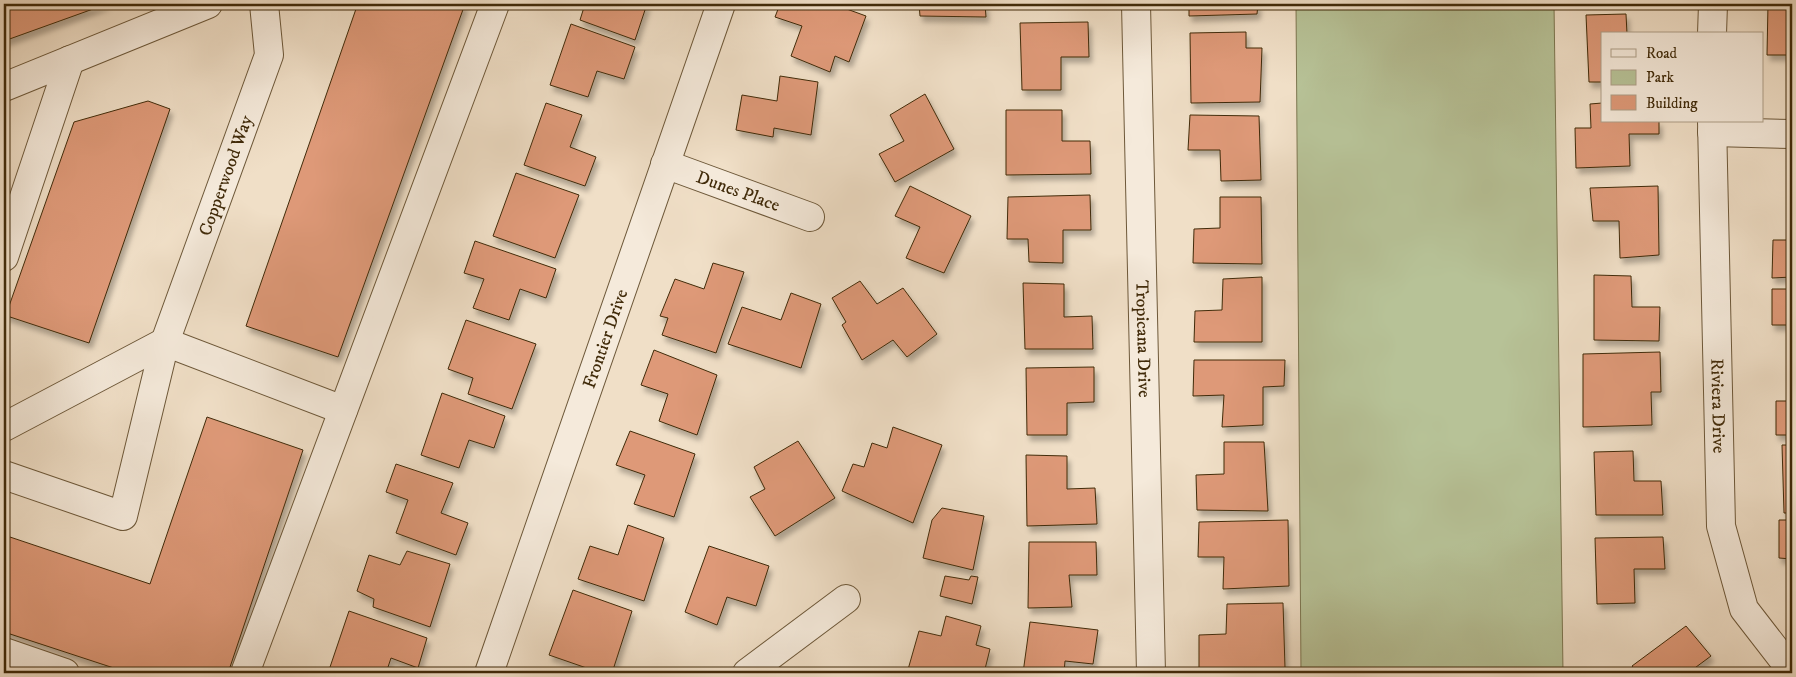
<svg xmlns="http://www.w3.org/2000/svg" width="1796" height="677" viewBox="0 0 1796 677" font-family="'IM FELL DW Pica',serif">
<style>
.green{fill:#b7c297;stroke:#7c7650}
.building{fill:#de9978;stroke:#412b0a;filter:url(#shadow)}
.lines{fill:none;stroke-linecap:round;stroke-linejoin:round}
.minor-casing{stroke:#6d5839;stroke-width:30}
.minor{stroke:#f5eadb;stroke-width:28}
.labels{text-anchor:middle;stroke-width:4;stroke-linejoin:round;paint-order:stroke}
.street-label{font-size:18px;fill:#412b0a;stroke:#f5eadb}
</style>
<defs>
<filter id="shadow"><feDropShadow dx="3" dy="5.5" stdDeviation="2.5" flood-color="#0004"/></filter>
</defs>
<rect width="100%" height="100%" fill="#f0dfc7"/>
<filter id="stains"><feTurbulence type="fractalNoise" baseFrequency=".004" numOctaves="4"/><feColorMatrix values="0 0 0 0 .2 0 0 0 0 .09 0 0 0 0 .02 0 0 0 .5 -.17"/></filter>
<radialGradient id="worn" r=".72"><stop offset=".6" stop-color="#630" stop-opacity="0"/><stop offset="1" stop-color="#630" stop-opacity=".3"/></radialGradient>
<path class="green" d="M1296,4H1554L1563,673H1301Z"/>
<path class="building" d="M4,4H107L4,41Z
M363,4H465L338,357L246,326L357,6Z
M585,4H647L635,40L580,20Z
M780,4H833L866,16L849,62L835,56L830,72L791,56L802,26L775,17Z
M919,4H985L986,17L920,16Z
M1189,4H1258L1257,14L1189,16Z
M1768,4H1792V55H1767Z
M1626,14L1627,34H1602V82H1589L1586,15Z
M1088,22L1089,57H1061V90H1022L1020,23Z
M571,24L635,47L624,79L597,71L588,97L550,85Z
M1246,32V48H1262L1260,102L1191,103L1190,33Z
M780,76L818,82L811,135L774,128L773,137L736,130L742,95L777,101Z
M925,94L954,149L895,182L879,154L904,141L890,115Z
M148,101L170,109L89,343L4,315V307L8,309L74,122Z
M546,103L582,115L570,147L596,157L585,186L524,165Z
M1602,103V121H1659V134H1629L1630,166L1576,168L1575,128H1591L1590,104Z
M1006,110H1062V141H1090L1091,174L1006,175Z
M1190,115L1259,116L1261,180L1221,181L1220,150H1188Z
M516,173L579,195L555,258L493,236Z
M910,186L971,216L944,273L906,258L920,227L895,216Z
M1658,186L1659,255L1620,258L1619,221H1593L1590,188Z
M1090,195L1091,230H1063V263L1029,262L1028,239H1007L1008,197Z
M1220,197H1261L1262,264L1193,263L1194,229L1220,228Z
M1773,240H1792V277L1772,278Z
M475,241L556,269L546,298L520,289L509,320L473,308L484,279L464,273Z
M713,263L744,272L716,353L662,335L668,318L660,316L675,279L704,289Z
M1594,275L1631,276L1632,307H1660L1659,341L1594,340Z
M1262,277V342H1194L1195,311L1222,310L1223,279Z
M860,281L877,304L903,288L937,334L907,357L893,340L862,360L842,325L846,322L832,298Z
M1023,283L1064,284V317L1092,316L1093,349H1025Z
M1772,289H1792V325H1772Z
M791,293L821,304L801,368L728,344L742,307L781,320Z
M466,320L536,344L512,409L468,394L473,378L448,369Z
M654,350L717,375L697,435L659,421L668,394L641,385Z
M1660,352L1661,392H1651L1652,425L1583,427V354Z
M1194,360H1285L1284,386L1263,387V425L1222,427L1224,395L1193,396Z
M1094,367V402L1067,403V435H1027L1026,368Z
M442,393L505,416L494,448L469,440L459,468L421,455Z
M1776,401H1792V435H1776Z
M207,417L303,450L228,673H129L4,632V535L150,584Z
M893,427L942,445L913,523L842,491L853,464L864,467L872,443L887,448Z
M630,431L695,454L674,517L634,504L645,475L616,465Z
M798,441L835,498L775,536L750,497L765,489L754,467Z
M1224,442H1264L1268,511L1197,510L1196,475L1224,474Z
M1782,445H1792V513H1784Z
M1633,451L1634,481H1661L1663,515H1596L1594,452Z
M1026,455L1067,456V489L1095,488L1097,524L1027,526Z
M396,464L453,483L441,513L468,523L456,555L396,533L408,500L386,492Z
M942,508L984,516L973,570L923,558L932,520Z
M1288,520L1289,586L1223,589L1224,557H1198L1199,522Z
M1779,520H1792V559L1779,558Z
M628,525L664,538L644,601L578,579L590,546L618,555Z
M1663,537L1665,569H1634L1635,603L1597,604L1595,538Z
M1029,542H1096L1097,575H1069L1072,607L1028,608Z
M709,546L769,566L756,606L727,597L717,625L685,612Z
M407,551L450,564L430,627L373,607L374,599L357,591L369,555L400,565Z
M945,576L969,580L971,576L978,577L972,604L940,596Z
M573,590L632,611L612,673H601L549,655Z
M1283,603L1285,668L1199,669V635L1226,634L1227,604Z
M349,611L427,638L418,668L391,658L386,673H328Z
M946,616L981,626L976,645L990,649L984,673H907L919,631L941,636Z
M1030,622L1098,630L1093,664L1065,661L1064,673H1023Z
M1686,626L1711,656L1688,673H1638L1632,666Z"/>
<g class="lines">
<g class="minor-casing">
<g id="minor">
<path id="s1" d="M1136,4L1151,673"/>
<path d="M1712,34L1713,4"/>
<path d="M4,87L208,4"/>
<path id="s2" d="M1712,121L1721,526L1744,609L1792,671"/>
<path d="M1712,132L1792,134"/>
<path id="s3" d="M665,164L810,217"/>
<path d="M4,257L70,60"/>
<path d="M4,427L165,342L343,410"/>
<path id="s4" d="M4,475L123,516L165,342L269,55L264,4"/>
<path d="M4,652L65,673"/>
<path d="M245,673L495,4"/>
<path id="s5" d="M489,673L721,4"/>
<path d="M747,673L846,599"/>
</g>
</g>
<use href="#minor" class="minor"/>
</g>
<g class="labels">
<g class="street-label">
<text dy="6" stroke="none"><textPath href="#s4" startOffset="482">Copperwood Way</textPath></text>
<text dy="6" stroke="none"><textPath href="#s3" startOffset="78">Dunes Place</textPath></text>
<text dy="6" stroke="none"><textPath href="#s5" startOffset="354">Frontier Drive</textPath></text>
<text dy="6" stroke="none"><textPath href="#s1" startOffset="335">Tropicana Drive</textPath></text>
<text dy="6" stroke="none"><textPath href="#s2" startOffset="285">Riviera Drive</textPath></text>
</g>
</g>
<rect width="1796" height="677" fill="none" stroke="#f0dfc7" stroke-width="20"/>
<rect x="5" y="5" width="1786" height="667" fill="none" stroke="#412b0a" stroke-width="2.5"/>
<rect x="10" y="10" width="1776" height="657" fill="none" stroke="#412b0a"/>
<rect x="1601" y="32" width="162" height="90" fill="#f5eadb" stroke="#ad9e87"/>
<rect x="1611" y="49" width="25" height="8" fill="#f5eadb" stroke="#ad9e87"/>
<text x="1646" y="58" font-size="15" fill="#412b0a">Road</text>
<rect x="1611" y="70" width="25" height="15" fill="#b7c297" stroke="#ad9e87"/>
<text x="1646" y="82" font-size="15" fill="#412b0a">Park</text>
<rect x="1611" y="95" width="25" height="15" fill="#de9978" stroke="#ad9e87"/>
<text x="1646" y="108" font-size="15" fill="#412b0a">Building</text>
<rect width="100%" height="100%" filter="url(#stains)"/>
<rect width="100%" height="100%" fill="url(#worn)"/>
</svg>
